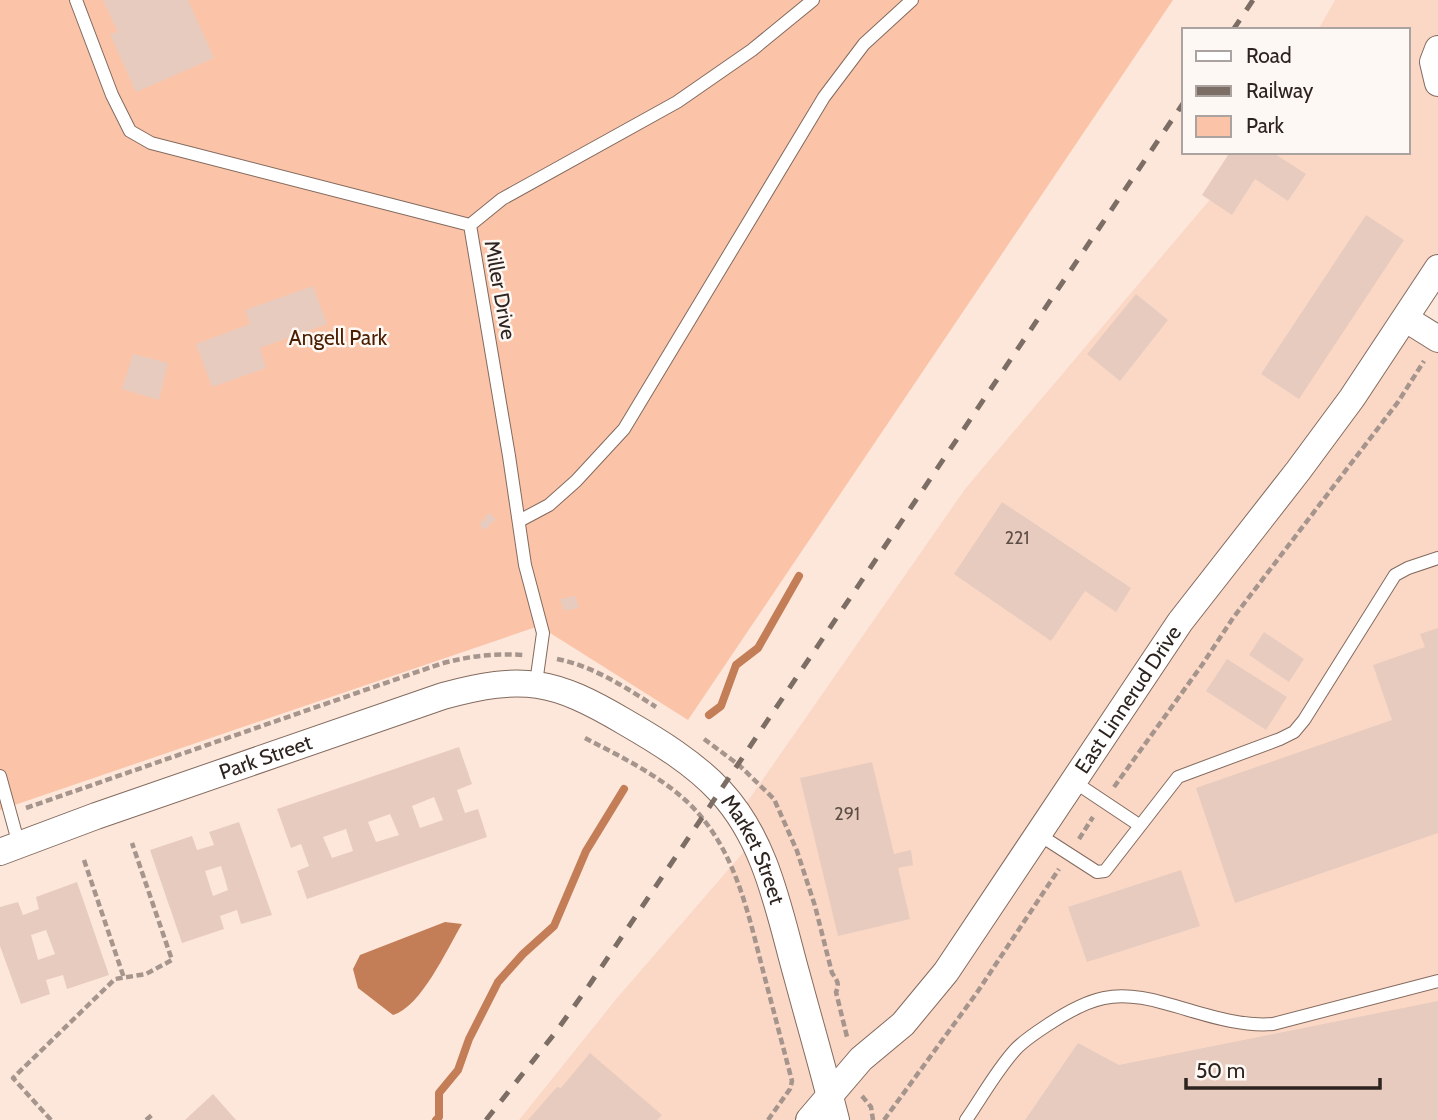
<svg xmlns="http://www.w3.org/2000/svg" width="1438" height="1120" viewBox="0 0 1438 1120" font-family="Cabin,sans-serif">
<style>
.built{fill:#fbd8c6}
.green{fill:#fbc4a8}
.water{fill:#c37d57}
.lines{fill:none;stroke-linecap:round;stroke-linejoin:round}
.stream{stroke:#c37d57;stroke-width:8}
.building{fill:#e7cbbe;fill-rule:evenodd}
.lane-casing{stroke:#836a5e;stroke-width:14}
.street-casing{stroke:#836a5e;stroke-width:28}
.path{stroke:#a6958c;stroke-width:4.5;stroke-dasharray:7 3.5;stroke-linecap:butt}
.lane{stroke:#fff;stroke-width:12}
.street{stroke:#fff;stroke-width:26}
.rail{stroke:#7c6d65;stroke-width:5;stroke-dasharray:12 12;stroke-linecap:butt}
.labels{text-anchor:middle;stroke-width:5;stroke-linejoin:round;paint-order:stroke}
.number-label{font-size:18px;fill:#5c4e47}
.street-label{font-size:21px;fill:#2e241f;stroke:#fef8f5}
.park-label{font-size:21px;fill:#4c1e01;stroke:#fef8f5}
</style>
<rect width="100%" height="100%" fill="#fde7db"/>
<path class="built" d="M1335,0H1438V268L1406,319L1438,339V1120H519L617,998L754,840L738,815L965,489L1240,164L1247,152H1408V30H1318Z"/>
<path class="green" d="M0,0H1173L688,720L539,626L0,810Z"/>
<path class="water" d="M445,922L462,924C447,949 421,1007 393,1015L358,988L353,969L360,955Z"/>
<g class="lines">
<path class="stream" d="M709,715L721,706L736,665L758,648L799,576
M436,1120L439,1117V1093L458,1070L469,1039L498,982L523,954L554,926L586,851L624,789"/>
</g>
<path class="building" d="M103,0H188L214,58L136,92L110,34L118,32Z
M1230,152H1272L1306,174L1288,201L1255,179L1232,215L1202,195Z
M1366,215L1404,240L1299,399L1261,374Z
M313,286L327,324L260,348L266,368L212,387L196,344L250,324L245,310Z
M1136,294L1168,320L1120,381L1087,354Z
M133,354L168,363L159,400L122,389Z
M1002,502L1131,588L1116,612L1085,591L1051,641L954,574Z
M489,513L496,519L485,530L479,525Z
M575,596L579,608L564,611L560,599Z
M1438,628V833L1235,903L1196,788L1392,720L1373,665L1425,647L1420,634Z
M1264,632L1304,659L1289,682L1249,655Z
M1227,659L1287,697L1266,730L1206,691Z
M459,747L472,784L457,790L465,813L478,809L487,837L307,899L297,871L309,866L301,844L291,848L277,809ZM434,797L443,820L420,828L412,806ZM390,814L399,835L376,842L368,822ZM346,829L353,851L332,858L323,837Z
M872,762L894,854L911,850L913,865L898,868L910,919L838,936L800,778Z
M239,822L272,915L241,924L237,910L220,916L224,929L182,943L150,850L192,836L197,850L214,845L209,832ZM221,866L228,890L213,896L205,871Z
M1181,870L1200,926L1087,962L1068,907Z
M77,882L109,975L67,989L63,975L46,980L50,994L21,1004L0,946V907L18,902L23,915L39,909L36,897ZM46,930L55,954L38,960L31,935Z
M1438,1001V1120H1025L1078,1043L1119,1065Z
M590,1053L662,1115L657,1120H528L557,1087L561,1088Z
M213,1094L236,1120H185Z"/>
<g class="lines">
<g class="lane-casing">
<path id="lane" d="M76,0L112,95L130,131L151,143L470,225
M470,225L509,456L525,565L543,633L536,683
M470,225L502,199L677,102L752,50L813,0
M519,521L549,505L576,481L624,429L824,97L864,44L912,0
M0,776L19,845
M1073,781L1139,825
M1038,834L1097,872L1105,871L1178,777L1280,739L1294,732L1304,720L1395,575L1408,568L1438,558
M966,1120C982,1097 996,1071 1015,1050C1024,1040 1037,1032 1049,1024C1090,997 1115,989 1164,1003C1199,1012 1236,1027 1273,1024L1438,981"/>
</g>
<g class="street-casing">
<g id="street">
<path d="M1438,49L1433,62L1438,83"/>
<path d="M1406,319L1438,339"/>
<path id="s1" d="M0,852L96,816L443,696C524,674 554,680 625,722C658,741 694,763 720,791C767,841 779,912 797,976C810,1024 824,1072 836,1120"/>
<path id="s2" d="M809,1120L861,1059L903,1024L946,972L1180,622L1298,471L1352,398L1438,268"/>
</g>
</g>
<path class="path" d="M557,659C593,666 625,687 656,707
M585,738C625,759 674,782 703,819C737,861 749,916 762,967C772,1005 782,1043 792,1081L790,1089L768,1120
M704,739L739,765L774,799L797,851L815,906L832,973C837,980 840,984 836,992L847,1037
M1114,787L1202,665L1233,618L1398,402L1424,361
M26,808L440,664C469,656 495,653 524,655
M1079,839L1093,817
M84,860L124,978
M862,1096L871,1107L873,1120
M51,1120L13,1078L115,979L146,974L172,960L132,843
M146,1120L152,1115
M884,1120L976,994L1059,869"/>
<use href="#lane" class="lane"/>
<use href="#street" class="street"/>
<path class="rail" d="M1233,30L1253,0
M486,1120L555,1033L590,984L1184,102"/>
</g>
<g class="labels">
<g class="number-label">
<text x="1017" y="544">221</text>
<text x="847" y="820">291</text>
</g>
<g class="street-label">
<text transform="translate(500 290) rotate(80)" y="7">Miller Drive</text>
<text dy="7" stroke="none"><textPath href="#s2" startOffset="530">East Linnerud Drive</textPath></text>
<text dy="7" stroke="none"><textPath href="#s1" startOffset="282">Park Street</textPath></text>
<text dy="7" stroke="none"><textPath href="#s1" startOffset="847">Market Street</textPath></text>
</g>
<g class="park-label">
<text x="338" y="345">Angell Park</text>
</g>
</g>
<rect x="1182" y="28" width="228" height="126" fill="#fef8f5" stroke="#aba39f" stroke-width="2"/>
<rect x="1196" y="51" width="35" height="10" fill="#ffffff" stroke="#aba39f" stroke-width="2"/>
<text x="1246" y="63" font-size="21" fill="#2e241f">Road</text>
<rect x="1196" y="86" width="35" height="10" fill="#7c6d65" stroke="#aba39f" stroke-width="2"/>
<text x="1246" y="98" font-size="21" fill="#2e241f">Railway</text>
<rect x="1196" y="116" width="35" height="21" fill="#fbc4a8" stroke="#aba39f" stroke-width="2"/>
<text x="1246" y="133" font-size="21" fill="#2e241f">Park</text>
<path d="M1186 1078v10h194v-10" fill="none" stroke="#2e241f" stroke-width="3.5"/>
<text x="1196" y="1078" font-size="21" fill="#2e241f" stroke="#fef8f5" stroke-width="5" paint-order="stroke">50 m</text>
</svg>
